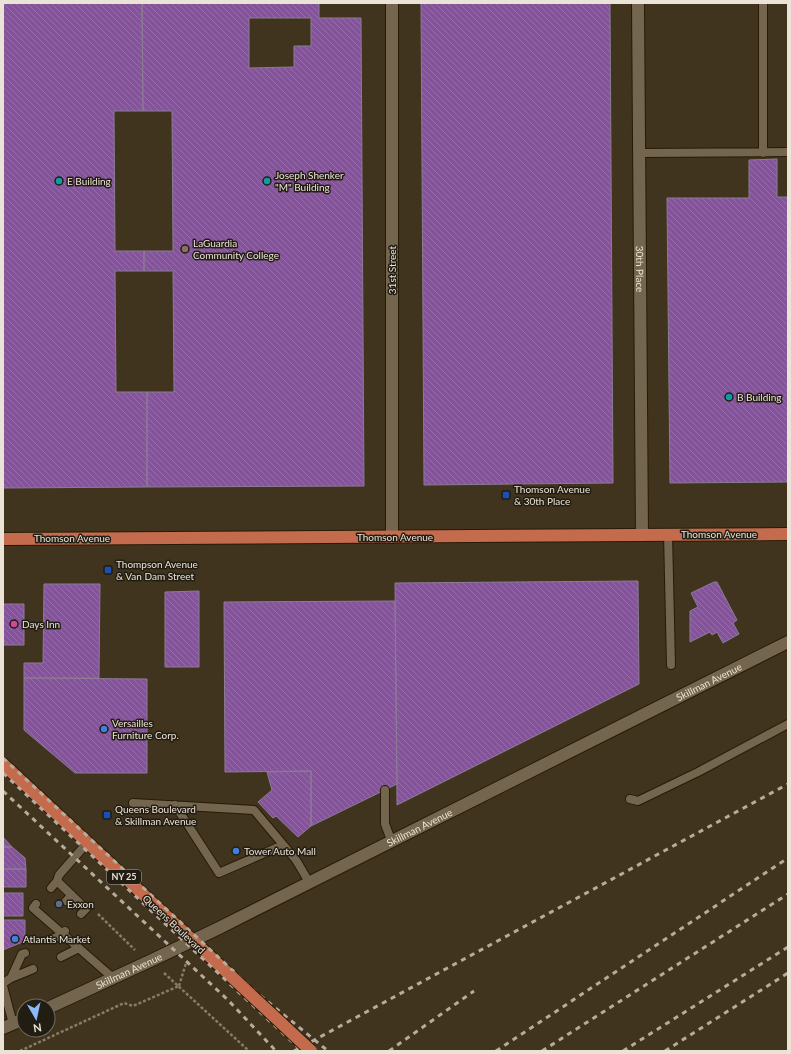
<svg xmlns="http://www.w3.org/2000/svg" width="791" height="1054" viewBox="0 0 791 1054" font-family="Lato,sans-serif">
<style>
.building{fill:url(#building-back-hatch);stroke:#8b7c94;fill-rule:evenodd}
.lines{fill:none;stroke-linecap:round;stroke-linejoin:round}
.lane-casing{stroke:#271b06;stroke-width:10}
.street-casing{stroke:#271b06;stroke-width:14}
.primary-casing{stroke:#271b06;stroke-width:14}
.path{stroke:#877c6a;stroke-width:2.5;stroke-dasharray:3 2;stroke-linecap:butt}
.lane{stroke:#73654e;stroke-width:8}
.street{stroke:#73654e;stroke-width:12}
.primary{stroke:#c46a4d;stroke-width:12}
.rail{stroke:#b6ac9c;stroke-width:3;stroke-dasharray:5 5;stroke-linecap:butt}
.primary-bridge-casing{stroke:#271b06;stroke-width:14;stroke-linecap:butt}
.primary-bridge{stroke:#c46a4d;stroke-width:12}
.culture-dot{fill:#0f9aa8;stroke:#221d13;stroke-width:1.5}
.education-dot{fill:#8d6e63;stroke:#221d13;stroke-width:1.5}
.transit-dot{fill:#1a4fb4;stroke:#221d13;stroke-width:1.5}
.hotel-dot{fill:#d1479c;stroke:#221d13;stroke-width:1.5}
.shop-dot{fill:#3f7fe0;stroke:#221d13;stroke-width:1.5}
.service-dot{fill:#5c6f8a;stroke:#221d13;stroke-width:1.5}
.labels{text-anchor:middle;stroke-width:3;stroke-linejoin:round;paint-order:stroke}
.shield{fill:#221d13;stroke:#afa89c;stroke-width:1}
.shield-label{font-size:9px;font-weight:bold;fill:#ebe3d6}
.poi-label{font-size:10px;fill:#ebe3d6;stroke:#221d13;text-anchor:start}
.street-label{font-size:10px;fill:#ebe3d6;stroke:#221d13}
</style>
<defs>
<pattern id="building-back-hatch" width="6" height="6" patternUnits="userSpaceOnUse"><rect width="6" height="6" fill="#84539c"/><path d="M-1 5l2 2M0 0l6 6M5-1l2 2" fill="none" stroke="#966ca9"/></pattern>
</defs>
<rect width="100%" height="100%" fill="#41341e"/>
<path class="building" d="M3,3H142L143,111H114L115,251H144V271H115L116,392H147V487L3,488Z
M142,3H319V18H361L364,486L147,487V392H174L173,271H144V251H173L172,111H143ZM249,18H311V46H294V67L249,68Z
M421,3H610L613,483L424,485Z
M777,159V197H788V482L670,483L667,198H749V160Z
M638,581L639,684L397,805L395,583Z
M714,582H717L737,620L733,623L739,634L723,643L717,632L712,635L710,632L690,642V611L698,607L691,593Z
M44,584H100L99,678H24V663H43Z
M199,591V667H165V592Z
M395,601L397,784L311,826V771L225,772L224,602Z
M3,604H24V645H3Z
M24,678L147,679V773H75L24,730Z
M311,771V826L298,837L276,816L273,818L258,802L272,790L267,772Z
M3,837L12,847H3Z
M3,847H12L25,858L26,869H3Z
M3,869H26V887H3Z
M3,893H23V916H3Z
M3,920H25V941L3,950Z"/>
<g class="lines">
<g class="lane-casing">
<path id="lane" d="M639,153L788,152
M763,153V3
M668,534L671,665
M385,790V824L391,840
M630,799L638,801L698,772L788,724
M133,803L254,810L296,860L309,882
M175,805L219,873L283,845
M57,881L86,909L81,914
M51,888L57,881L59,875L87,843
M66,901L72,895
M36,904L33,908L113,978
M52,939L62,935L65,931
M61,957L79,948
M11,978L22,954L25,953
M3,983L11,978L33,969
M3,986L13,1024"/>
</g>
<g class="street-casing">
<g id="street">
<path d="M392,3V537"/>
<path id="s1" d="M638,3L642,535"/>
<path id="s2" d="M48,1008L150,961L219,928L788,642"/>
<path d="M3,1028L24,1019"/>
</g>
</g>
<g class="primary-casing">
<path id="primary" d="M3,539L788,534
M3,764L232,977"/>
</g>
<path class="path" d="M98,914L135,950
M164,973L249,1051
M179,986L186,963
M20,1051L124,1003L133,1006L179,986"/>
<use href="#lane" class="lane"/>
<use href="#street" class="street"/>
<use href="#primary" class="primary"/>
<path class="rail" d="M3,758L256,992L328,1051
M3,773L302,1051
M3,791L228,1000L276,1051
M294,1051L788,784
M389,1051L474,991
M496,1051L788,858
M542,1051L788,894
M623,1051L788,947
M665,1051L788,973"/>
<g class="primary-bridge-casing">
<path id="primary-bridge" d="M232,977L311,1051"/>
</g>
<use href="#primary-bridge" class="primary-bridge"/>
</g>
<g class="culture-dot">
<circle cx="59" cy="181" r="4"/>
<circle cx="267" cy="181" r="4"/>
<circle cx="729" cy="397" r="4"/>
</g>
<circle class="education-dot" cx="185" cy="249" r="4"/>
<g class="transit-dot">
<rect x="502" y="491" width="8" height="8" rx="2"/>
<rect x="104" y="566" width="8" height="8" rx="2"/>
<rect x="103" y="811" width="8" height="8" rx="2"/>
</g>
<circle class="hotel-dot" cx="14" cy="624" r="4"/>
<g class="shop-dot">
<circle cx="104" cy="729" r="4"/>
<circle cx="236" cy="851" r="4"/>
<circle cx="15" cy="939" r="4"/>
</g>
<circle class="service-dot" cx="59" cy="904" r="4"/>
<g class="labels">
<rect class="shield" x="107" y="870" width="34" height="14" rx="3"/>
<g class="shield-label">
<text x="124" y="880">NY 25</text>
</g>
<g class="poi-label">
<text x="275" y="179">Joseph Shenker<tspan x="275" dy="12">"M" Building</tspan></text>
<text x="67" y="185">E Building</text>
<text x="193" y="247">LaGuardia<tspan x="193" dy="12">Community College</tspan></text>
<text x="737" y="401">B Building</text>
<text x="514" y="493">Thomson Avenue<tspan x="514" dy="12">&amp; 30th Place</tspan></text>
<text x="116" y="568">Thompson Avenue<tspan x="116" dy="12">&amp; Van Dam Street</tspan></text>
<text x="22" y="628">Days Inn</text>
<text x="112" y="727">Versailles<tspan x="112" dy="12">Furniture Corp.</tspan></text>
<text x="115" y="813">Queens Boulevard<tspan x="115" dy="12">&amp; Skillman Avenue</tspan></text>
<text x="244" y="855">Tower Auto Mall</text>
<text x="67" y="908">Exxon</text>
<text x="23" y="943">Atlantis Market</text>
</g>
<g class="street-label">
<text dy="4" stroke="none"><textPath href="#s1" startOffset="266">30th Place</textPath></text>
<text transform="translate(392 270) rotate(-90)" y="4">31st Street</text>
<text x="719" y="538">Thomson Avenue</text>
<text x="395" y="541">Thomson Avenue</text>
<text x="72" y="542">Thomson Avenue</text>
<text dy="4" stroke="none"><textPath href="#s2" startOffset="737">Skillman Avenue</textPath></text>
<text dy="4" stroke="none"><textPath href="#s2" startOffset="413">Skillman Avenue</textPath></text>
<text transform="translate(174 924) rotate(43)" y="4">Queens Boulevard</text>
<text dy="4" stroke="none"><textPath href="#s2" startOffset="89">Skillman Avenue</textPath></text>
</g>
</g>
<rect width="791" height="1054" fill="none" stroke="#ebe3d6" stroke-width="8"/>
<g transform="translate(36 1018) rotate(171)"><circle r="19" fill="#221d13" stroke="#726c61"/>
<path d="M0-3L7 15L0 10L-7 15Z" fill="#8abafc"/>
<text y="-6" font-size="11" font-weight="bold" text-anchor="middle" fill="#ebe3d6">N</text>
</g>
</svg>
